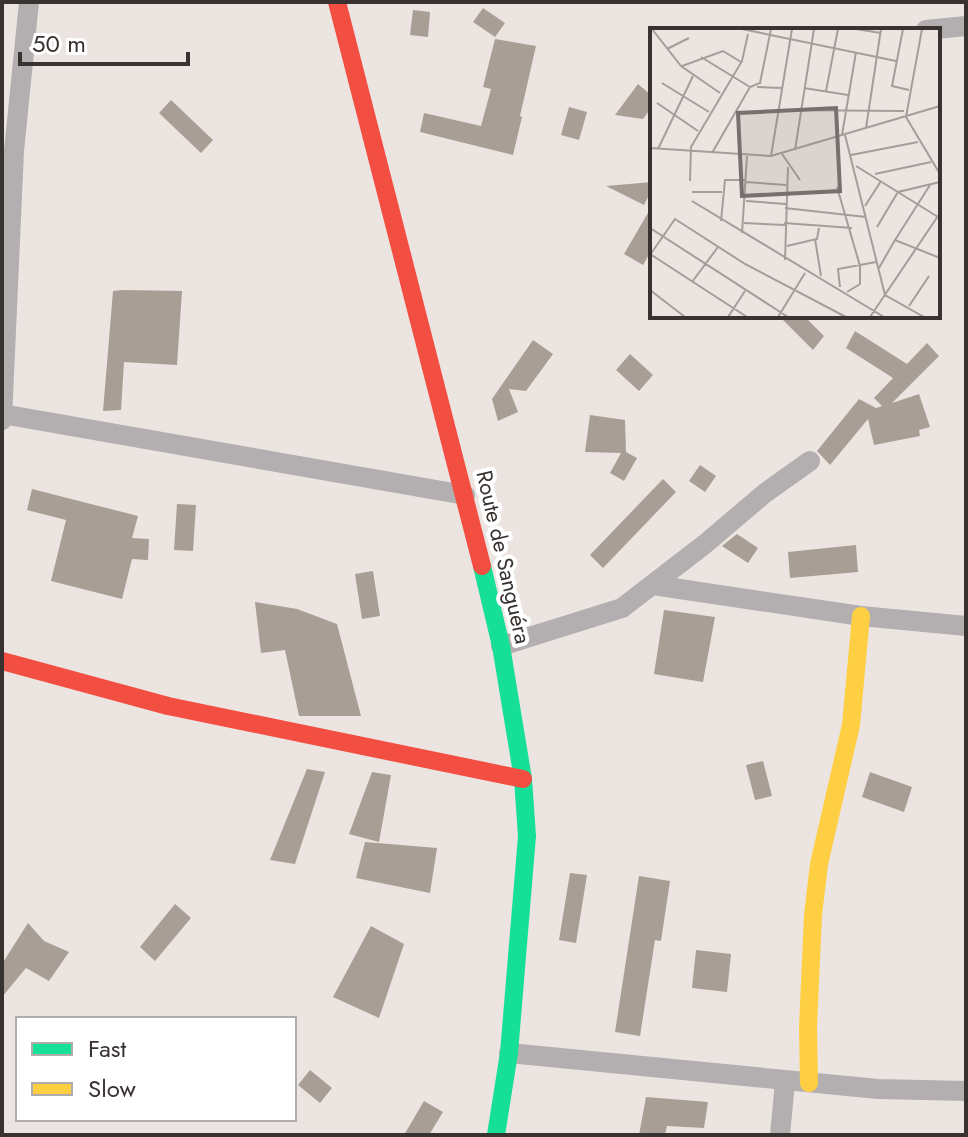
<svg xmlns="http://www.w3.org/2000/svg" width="968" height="1137" viewBox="0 0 968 1137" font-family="Jost,sans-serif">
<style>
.building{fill:#a89e95}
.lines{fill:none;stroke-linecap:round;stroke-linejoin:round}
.street{stroke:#b3afb0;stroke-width:20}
.fast{stroke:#16e098;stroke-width:18}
.slow{stroke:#ffcf43;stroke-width:18}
.jam{stroke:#f24e42;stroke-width:18}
.labels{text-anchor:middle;stroke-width:8;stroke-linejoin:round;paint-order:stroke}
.street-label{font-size:22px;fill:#383230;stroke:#fff}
.inset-road{fill:none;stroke:#a49d9a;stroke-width:2}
.view{fill:#77706e;fill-opacity:0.15;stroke:#77706e;stroke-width:4}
.inset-edge{fill:none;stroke:#383230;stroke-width:4}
</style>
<rect width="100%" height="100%" fill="#ece4e0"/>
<path class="building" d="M483,8L505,23L495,37L473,22Z
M413,10L430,12L428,37L410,35Z
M495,39L536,46L520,116L522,117L513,155L420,132L424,113L481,126L491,89L483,87Z
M638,84L652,96V107L643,119L615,115Z
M171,100L213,140L201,153L159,113Z
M569,107L587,112L579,140L561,135Z
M652,182V189L644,205L606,186Z
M652,206V249L643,265L624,254Z
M122,290L182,291L177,365L124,362L121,410L103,411L113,291Z
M779,316H804L824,336L813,350Z
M855,331L907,364L927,343L939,356L892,403L919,394L930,427L919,430L920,436L874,445L868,419L830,465L817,451L859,399L876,408L882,406L874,398L893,378L846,348Z
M533,340L553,354L526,391L509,389L518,412L498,421L492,399Z
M630,354L653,375L639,391L616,370Z
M590,415L625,420L626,452L637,458L624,481L610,473L621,453L585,452Z
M700,465L716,476L705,492L689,481Z
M663,479L676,492L603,568L590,555Z
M32,489L138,516L132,538L149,539L148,560L132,559L122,599L51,581L66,520L27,510Z
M177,504L196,505L193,551L174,550Z
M737,534L758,548L748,563L722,546Z
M856,545L858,572L790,578L788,552Z
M373,571L380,616L362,619L355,574Z
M255,602L297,609L337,624L361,716H299L285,650L261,653Z
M664,610L715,617L703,682L654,674Z
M763,761L772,796L755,800L746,765Z
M307,769L325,772L295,864L270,860Z
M372,772L391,775L379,842L349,834Z
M870,772L912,787L904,812L862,797Z
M365,842L437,848L430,893L356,878Z
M570,873L587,875L576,943L559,940Z
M639,876L670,881L661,941L655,940L640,1036L615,1032Z
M175,904L191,918L155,961L140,947Z
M28,923L44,941L69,952L49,981L26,968L2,997V964Z
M371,926L404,944L379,1018L333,997Z
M696,950L731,954L727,992L692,988Z
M310,1070L332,1088L320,1103L298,1085Z
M646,1097L708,1102L704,1128L667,1126L665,1135H639Z
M424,1101L443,1112L429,1135H404Z"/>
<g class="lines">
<path class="street" d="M926,30L966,26
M2,414L465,495
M2,420L14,151L29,2
M653,585L861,616L966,626
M501,646L622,608L705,544L765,493L810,461
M509,1053L878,1089L966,1091
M780,1135L785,1082"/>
<path class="fast" d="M482,566L501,646L523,779L527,836L509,1053L496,1135"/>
<path class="slow" d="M809,1083L808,1027L813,915L819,864L851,725L861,616"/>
<path class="jam" d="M337,2L482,566
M2,661L168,706L523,779"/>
</g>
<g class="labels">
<g class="street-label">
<text transform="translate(504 557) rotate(77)" y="8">Route de Sanguéra</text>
</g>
</g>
<g transform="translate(650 28)">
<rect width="290" height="290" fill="#ece4e0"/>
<path class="inset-road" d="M2,1L31,38L70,65M92,1L246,33M206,1L231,5M253,1L242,58L259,62M272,1L256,89L290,146M17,21L39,10M51,29L100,59M32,38L73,23L91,34M12,55L59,84M107,59L133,60M154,60L198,67M176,63L188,1M7,75L48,103M129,82L254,83M216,100L231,1M192,107L206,24M195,107L235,267L274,289M0,120L121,128L290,78M8,121L43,48M145,122L164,1M62,125L100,59L110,55L121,1M132,126L150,152M201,127L268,114M121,128L142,1M206,138L288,189M225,146L281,134M40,153L41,119L92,33L98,6M96,154L136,157M187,159L210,238V256L197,264M42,164H72M42,173L234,289M96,173L136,176M215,178L231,153M135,180L216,189M71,193L75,152H95M94,195L135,197M134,195L202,200M227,199L248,164L290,154M0,200L138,289M92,205L97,128M165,211L171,248M245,212L280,157M137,218L167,211L169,200M0,226L97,289M0,227L25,191L95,236L196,289M135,232L138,139M229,240L245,212L290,230M42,254L68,219M190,259L188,241L226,234M0,262L35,289M259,278L279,248M78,289L95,263M128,289L155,245M220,289L290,185"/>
<path class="view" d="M186,80L190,163L92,168L88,85Z"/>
<rect width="290" height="290" class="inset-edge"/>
</g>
<rect width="968" height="1137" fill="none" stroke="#383230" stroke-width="8"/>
<rect x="16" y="1017" width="280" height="104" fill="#ffffff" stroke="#afadac" stroke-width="2"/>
<rect x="32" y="1043" width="40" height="12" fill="#16e098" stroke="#afadac" stroke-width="2"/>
<text x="88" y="1057" font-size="24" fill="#383230">Fast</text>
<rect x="32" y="1083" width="40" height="12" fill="#ffcf43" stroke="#afadac" stroke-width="2"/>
<text x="88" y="1097" font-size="24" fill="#383230">Slow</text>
<path d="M20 52v12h168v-12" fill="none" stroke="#383230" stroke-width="4"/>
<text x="32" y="52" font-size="24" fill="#383230" stroke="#ffffff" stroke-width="6" paint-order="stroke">50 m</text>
</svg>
